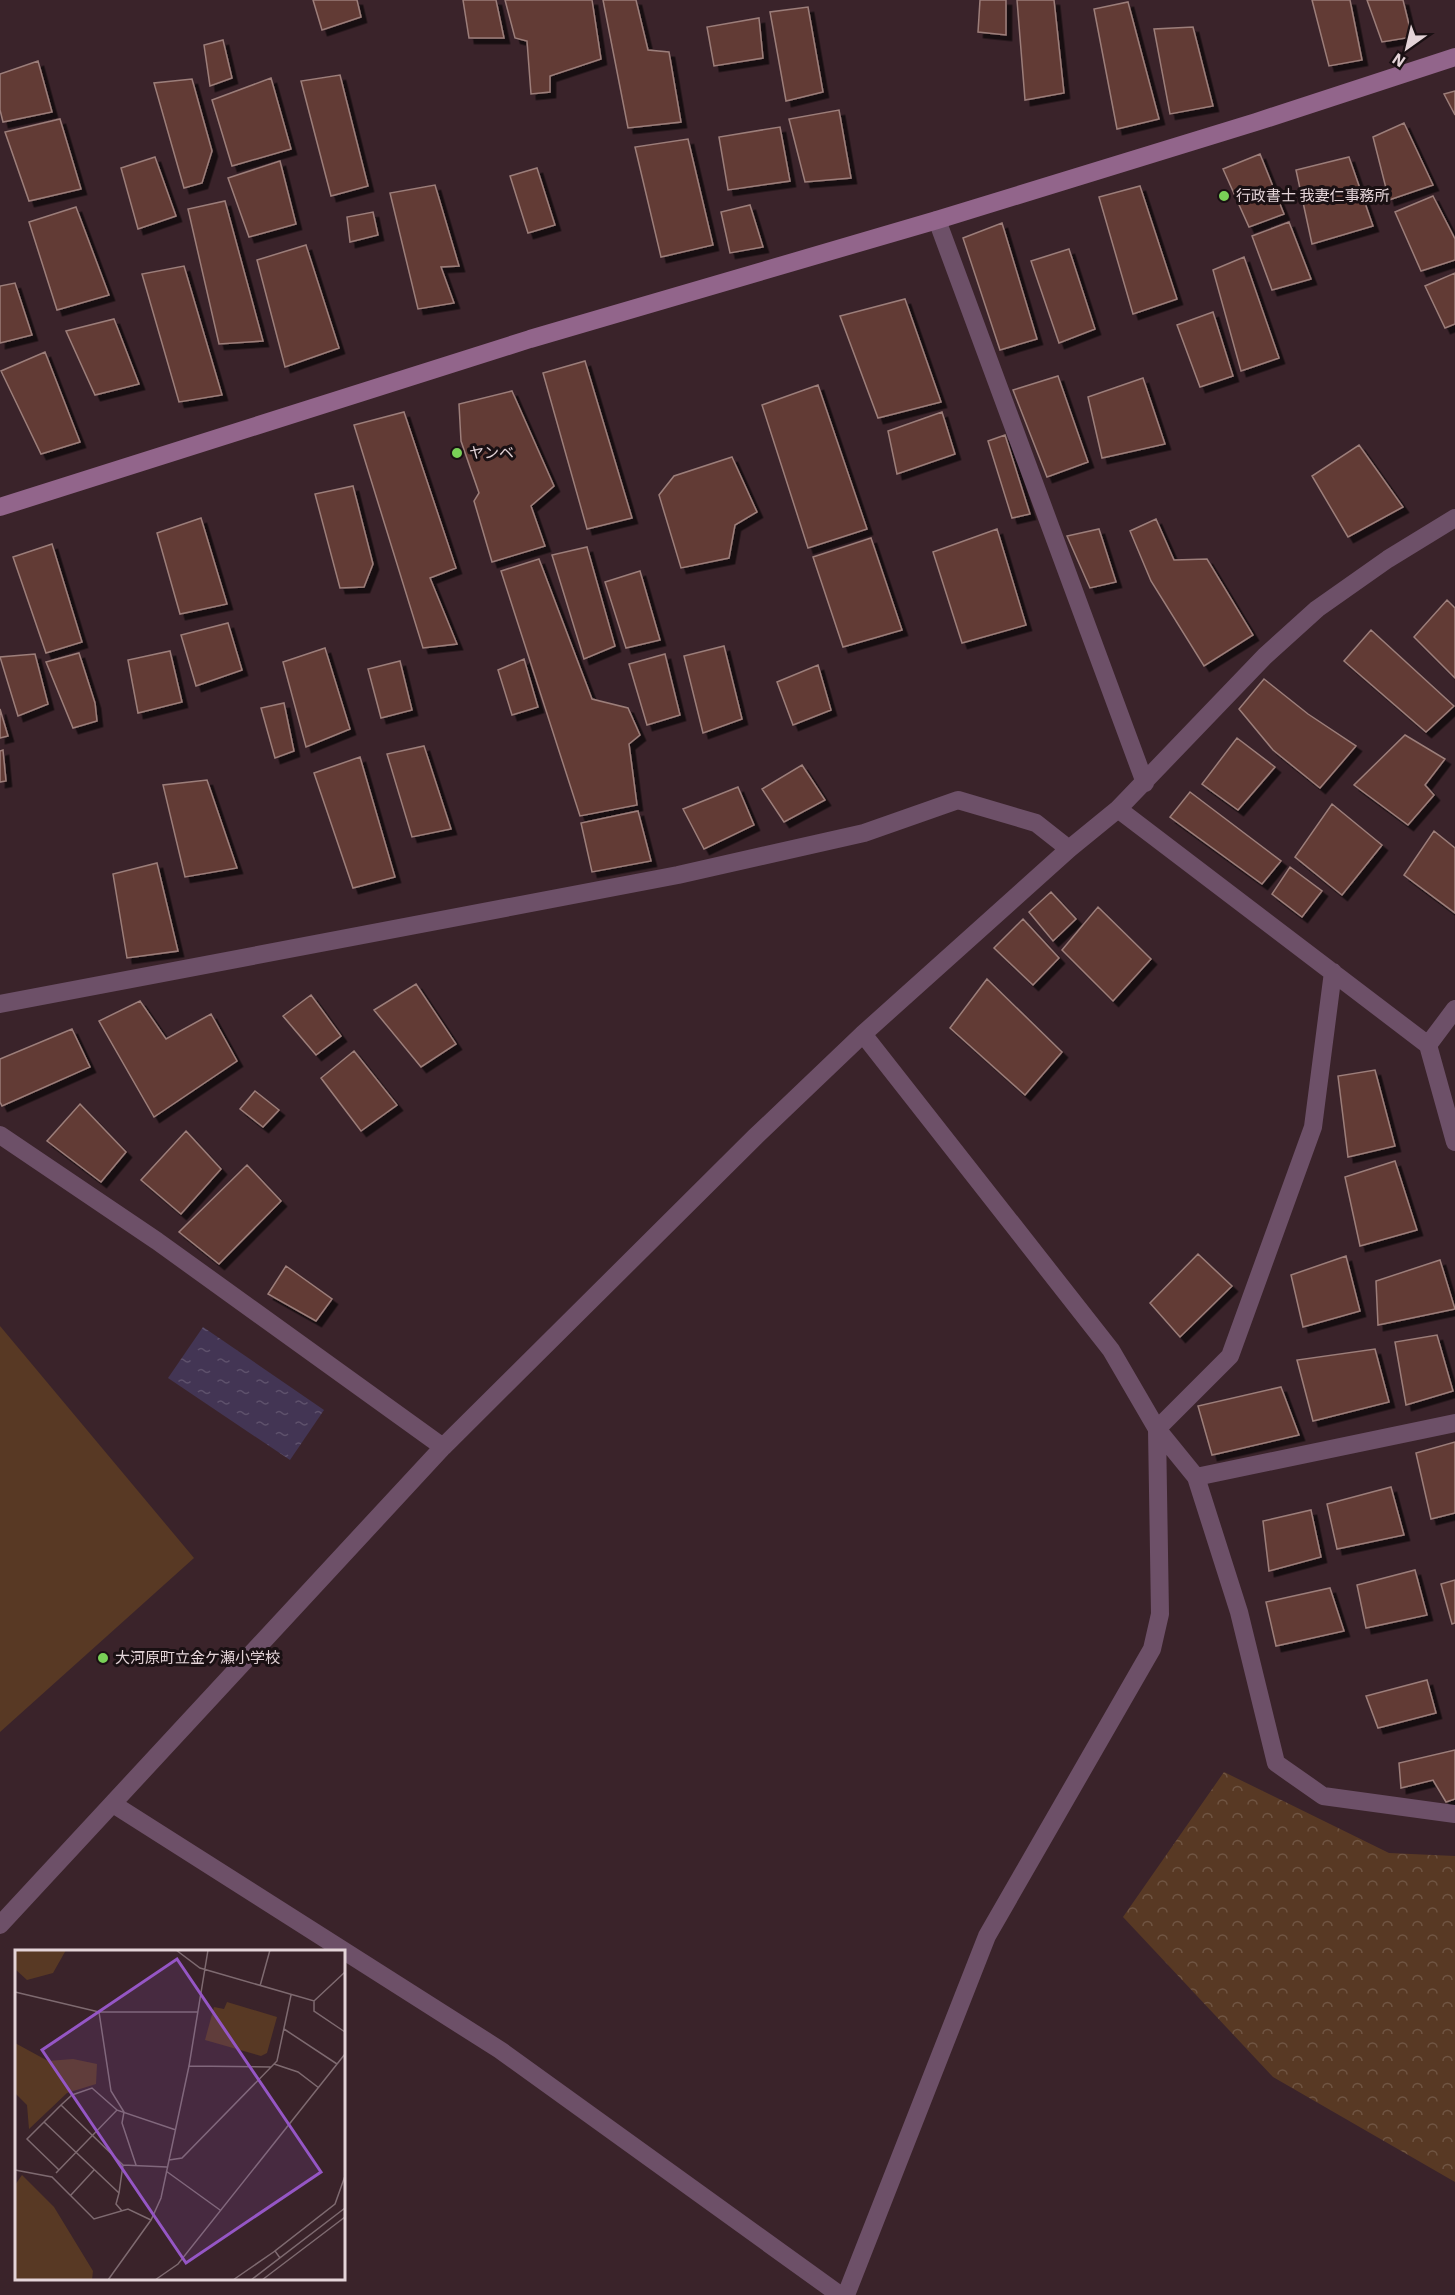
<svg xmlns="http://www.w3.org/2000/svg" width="1455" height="2295" viewBox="0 0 1455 2295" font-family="'IBM Plex Sans','Noto Sans JP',sans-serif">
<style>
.forest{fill:url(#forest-crowns)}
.garden{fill:#583924}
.water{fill:url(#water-ripples)}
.building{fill:#623b36;stroke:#9c7e7a;stroke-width:1.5;filter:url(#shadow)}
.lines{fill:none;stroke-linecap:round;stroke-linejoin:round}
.street{stroke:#6d5068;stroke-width:18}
.secondary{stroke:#92658b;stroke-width:18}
.poi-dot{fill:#79d157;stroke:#1a1013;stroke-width:2}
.labels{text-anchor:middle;stroke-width:6;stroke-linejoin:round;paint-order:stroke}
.poi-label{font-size:15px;fill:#e4d4d8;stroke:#1a1013;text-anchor:start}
.inset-road{fill:none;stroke:#7e6a70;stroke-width:1.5}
.view{fill:#9556c5;fill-opacity:0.15;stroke:#9556c5;stroke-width:3}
.inset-edge{fill:none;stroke:#e4d4d8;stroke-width:3}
</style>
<defs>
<pattern id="forest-crowns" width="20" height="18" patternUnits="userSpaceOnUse" patternTransform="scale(1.5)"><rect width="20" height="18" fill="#583924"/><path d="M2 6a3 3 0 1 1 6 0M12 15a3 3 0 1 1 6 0" fill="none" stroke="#705543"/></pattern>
<pattern id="water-ripples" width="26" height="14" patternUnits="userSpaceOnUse" patternTransform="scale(1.5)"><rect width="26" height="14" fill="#433554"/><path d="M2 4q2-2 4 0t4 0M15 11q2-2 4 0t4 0" fill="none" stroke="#5e516c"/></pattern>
<filter id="shadow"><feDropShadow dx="5.5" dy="5.5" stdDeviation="0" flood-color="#0009"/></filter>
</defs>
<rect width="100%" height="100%" fill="#3a232a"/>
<path class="forest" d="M1224,1772L1389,1853L1455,1856V2182L1273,2077L1123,1917Z"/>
<path class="garden" d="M0,1326L194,1558L0,1732Z"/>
<path class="water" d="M203,1327L324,1410L290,1460L168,1378Z"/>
<path class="building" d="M313,0H357L361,17L322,30Z
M463,0H496L504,38H469Z
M505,0H592L601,59L550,76V92L531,94L527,41L515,38Z
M603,0H636L648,50L669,52L681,122L628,128Z
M980,0H1006V35L978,32Z
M1017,0H1054L1064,93L1025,100Z
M1312,0H1350L1362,60L1329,66Z
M1367,0H1403L1412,37L1382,42Z
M1128,2L1159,119L1117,129L1094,9Z
M808,7L823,92L786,101L770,12Z
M759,18L763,58L714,66L707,27Z
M1193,27L1213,106L1170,114L1154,29Z
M223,40L232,78L210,86L204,45Z
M38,61L52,112L3,122L0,110V74Z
M340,75L368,186L331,196L301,81Z
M271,78L291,149L232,166L212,100Z
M192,79L212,151L202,183L184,188L154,83Z
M1455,91V115L1444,94Z
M839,110L851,178L805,182L789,119Z
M60,119L81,189L29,201L5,132Z
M1404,123L1433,185L1389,200L1373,137Z
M780,127L790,181L728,190L719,137Z
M688,139L713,245L661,257L635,147Z
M1260,154L1284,214L1249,227L1223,169Z
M155,157L176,216L138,229L121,168Z
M1349,157L1373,226L1312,244L1296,170Z
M280,161L296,224L249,237L228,178Z
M537,168L555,225L528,233L510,176Z
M435,185L459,266L441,267L454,303L418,309L390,193Z
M1140,186L1177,299L1133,314L1099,197Z
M1433,196L1455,239V260L1421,271L1395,212Z
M225,201L263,341L219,344L188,209Z
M750,205L763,247L730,253L721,212Z
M76,207L109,295L57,310L29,222Z
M373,212L378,235L350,242L347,217Z
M1289,222L1311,279L1272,290L1252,236Z
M1002,223L1037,339L1000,350L963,238Z
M306,245L339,348L285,367L257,260Z
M1069,249L1095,329L1059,343L1031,261Z
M1244,257L1279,358L1241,371L1213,270Z
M184,266L222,395L179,402L142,274Z
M1455,273V324L1445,328L1425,286Z
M15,283L32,335L0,343V286Z
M905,299L941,402L878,418L840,316Z
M1213,312L1233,376L1200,387L1177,325Z
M114,319L139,384L95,395L66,331Z
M45,352L80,442L41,454L1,371Z
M585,361L632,518L587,529L543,373Z
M1058,376L1088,462L1047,477L1013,390Z
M1143,378L1165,444L1102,458L1088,397Z
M818,385L867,529L808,548L762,405Z
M512,391L554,486L531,506L545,546L492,562L474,501L479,493L461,441L459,404Z
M404,412L456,568L430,578L457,644L423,648L354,425Z
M942,412L955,454L897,474L888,431Z
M1005,435L1030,514L1012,518L988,441Z
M1359,445L1403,507L1348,537L1312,476Z
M732,457L757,512L735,525L729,558L681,568L659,495L674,476Z
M353,486L373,564L364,587L340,588L315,494Z
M201,518L227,604L180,614L157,533Z
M1156,519L1174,560L1207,559L1253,635L1204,666L1151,581L1130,531Z
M997,529L1026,625L962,643L933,552Z
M1099,529L1116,582L1090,588L1067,536Z
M871,538L902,630L843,647L813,557Z
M52,544L82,642L46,653L13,557Z
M587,547L615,646L584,659L552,555Z
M539,559L592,699L628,708L640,735L629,744L637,805L580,816L501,571Z
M640,571L660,640L626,648L605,582Z
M1447,600L1455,608V678L1414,637Z
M228,623L242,670L196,686L181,635Z
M1371,630L1454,706L1426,732L1344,661Z
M724,646L742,719L703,733L684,656Z
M325,648L350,729L306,747L283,662Z
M170,651L182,702L138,713L128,660Z
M79,653L95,703L97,721L73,728L46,662Z
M35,654L48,704L18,716L0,657Z
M665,654L680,715L647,725L629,664Z
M524,659L538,707L512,715L498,670Z
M400,661L412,710L381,718L368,669Z
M818,665L831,710L793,725L777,682Z
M1264,679L1308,714L1356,746L1320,788L1273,750L1239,709Z
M284,703L294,751L275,758L261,708Z
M0,709L8,736L0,738Z
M1405,735L1445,759L1425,785L1434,795L1408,825L1354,785Z
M1237,738L1275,767L1238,810L1202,784Z
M424,746L451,829L412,837L387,754Z
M3,750L6,781L0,782V751Z
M360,757L395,877L353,888L314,773Z
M802,765L825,800L784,822L762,789Z
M207,780L237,868L185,877L163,785Z
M738,787L754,825L704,849L683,809Z
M1190,792L1281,861L1262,884L1170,817Z
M1332,804L1382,845L1342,895L1295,857Z
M638,811L651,861L592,872L581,823Z
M1434,831L1455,848V913L1404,875Z
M157,863L178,951L127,958L113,874Z
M1290,867L1322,891L1302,917L1272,894Z
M1051,892L1076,919L1053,941L1029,912Z
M1098,907L1151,959L1113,1001L1062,950Z
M1023,919L1059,958L1033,985L994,948Z
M987,979L1062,1052L1025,1095L950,1028Z
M416,984L456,1044L421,1067L374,1010Z
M311,995L341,1036L316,1055L283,1016Z
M140,1001L166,1039L211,1014L237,1061L154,1117L99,1021Z
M72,1029L90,1067L2,1106L0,1102V1059Z
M354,1051L397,1105L361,1131L321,1078Z
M1375,1070L1395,1146L1348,1157L1338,1076Z
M255,1091L279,1110L263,1127L240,1109Z
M80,1104L126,1152L101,1182L47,1141Z
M186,1131L221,1169L181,1214L141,1180Z
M1395,1161L1417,1230L1360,1246L1345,1177Z
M247,1165L281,1201L219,1264L179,1232Z
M1198,1254L1232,1286L1180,1337L1150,1303Z
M1346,1256L1360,1311L1303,1327L1291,1275Z
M1440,1260L1455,1309L1378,1325L1376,1281Z
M286,1266L332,1299L316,1321L268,1294Z
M1437,1335L1453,1391L1406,1405L1395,1342Z
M1375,1349L1389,1402L1313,1421L1297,1360Z
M1281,1387L1299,1435L1212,1455L1198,1406Z
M1455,1442V1513L1431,1519L1416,1453Z
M1391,1487L1404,1535L1337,1549L1327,1504Z
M1311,1510L1321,1557L1269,1571L1263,1521Z
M1415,1570L1427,1615L1366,1628L1357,1585Z
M1455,1580V1623L1452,1624L1441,1584Z
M1330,1588L1344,1631L1276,1646L1266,1602Z
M1427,1680L1436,1713L1378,1728L1366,1696Z
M1455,1750V1799L1446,1802L1433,1780L1401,1788L1399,1763Z"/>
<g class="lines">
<path class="street" d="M937,220L1145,783
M1118,809L1428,1045L1455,1142
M0,1004L678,875L864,833L958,800L1036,823L1069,849
M863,1034L1111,1350L1157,1429L1196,1477L1455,1423
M1428,1045L1455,1009
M0,1135L157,1241L443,1447
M1196,1477L1239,1612L1276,1763L1323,1796L1455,1814
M113,1804L500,2050L840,2295
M0,1925L443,1447L755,1137L863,1034L1069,849L1118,809L1265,656L1317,609L1388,559L1455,518
M846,2295L987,1936L1152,1649L1160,1614L1157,1429L1230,1356L1313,1127L1333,972"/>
<path class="secondary" d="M0,507L530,339L937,220L1256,122L1455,57"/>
</g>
<g class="poi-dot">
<circle cx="1224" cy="196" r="6"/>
<circle cx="457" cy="453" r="6"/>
<circle cx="103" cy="1658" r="6"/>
</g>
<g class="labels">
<g class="poi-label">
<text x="1236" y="201">行政書士 我妻仁事務所</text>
<text x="469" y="458">ヤンベ</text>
<text x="115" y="1663">大河原町立金ケ瀬小学校</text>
</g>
</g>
<g transform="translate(15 1950)">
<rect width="330" height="330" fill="#3a232a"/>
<path d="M0,93L33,111L58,109L82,114L81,134L52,143L14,179L12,155L0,143ZM7,225L39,257L78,321L77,330H0V235Z" fill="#583924"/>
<path d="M0,0H51L38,23L12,30L0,19Z" fill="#583924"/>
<path d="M212,52L262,67L252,103L246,106L190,90L199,57L209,59Z" fill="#583924"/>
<path class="inset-road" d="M161,0L185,18L299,51L330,22M245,36L255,0M0,42L84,62H183M299,51V61L330,82M84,62L96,141L109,162L107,173L121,215M269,79L322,114M259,114L283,122L304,138M174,116L256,117M46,155L57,145L77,138L102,160M29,172L104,243L101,254L107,261M154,210L167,208L262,111L276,45M0,220L37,227L79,269L113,259L136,270M44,220L12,189L46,155L108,215L152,217M151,221L205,260M41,223L102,160L161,180M104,243L108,215M55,246L79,220M265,308L260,301L320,254L330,226M93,330L136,270L146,248L174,116L193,0M140,330L163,314L330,104M218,330L260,301M236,330L330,258M247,330L330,267"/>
<path class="view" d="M162,9L306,222L171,313L27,100Z"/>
<rect width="330" height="330" class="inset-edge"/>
</g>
<g transform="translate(1407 48) rotate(214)" stroke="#1a1013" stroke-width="4.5" paint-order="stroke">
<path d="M0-4.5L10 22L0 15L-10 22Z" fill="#e4d4d8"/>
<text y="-9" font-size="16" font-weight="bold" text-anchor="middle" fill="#e4d4d8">N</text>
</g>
</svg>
